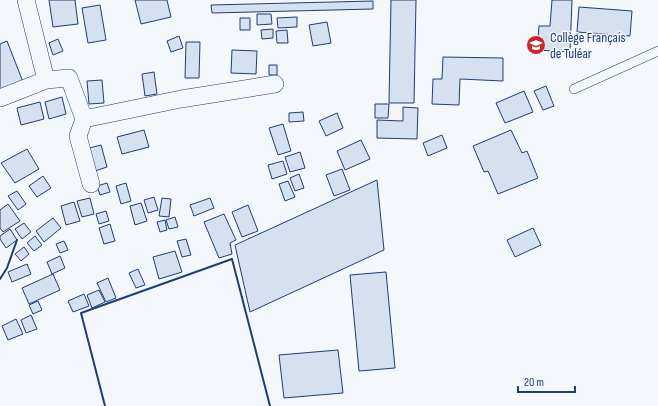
<svg xmlns="http://www.w3.org/2000/svg" width="658" height="406" viewBox="0 0 658 406" font-family="'Sofia Sans Condensed',sans-serif">
<style>
.building{fill:#d5e0f0;stroke:#1d3f73}
.lines{fill:none;stroke-linecap:round;stroke-linejoin:round}
.service-casing{stroke:#1d3f73;stroke-width:10}
.minor-casing{stroke:#1d3f73;stroke-width:18}
.service{stroke:#f4f7fb;stroke-width:9}
.minor{stroke:#f4f7fb;stroke-width:17}
.wall{stroke:#1d3f73;stroke-width:2}
.labels{text-anchor:middle;stroke-width:3;stroke-linejoin:round;paint-order:stroke}
.poi-label{font-size:14px;fill:#1d3f73;stroke:#f4f7fb;text-anchor:start}
</style>
<rect width="100%" height="100%" fill="#f4f7fb"/>
<path class="building" d="M49,0H75L78,24L53,27Z
M135,0H167L171,17L141,24Z
M391,0H416L414,103H389Z
M552,0H572L570,52L537,50L539,26H550Z
M373,1V9L212,13L211,5Z
M100,5L106,40L88,43L82,8Z
M579,7L632,11L630,36L577,32Z
M257,14H271L272,24L257,25Z
M297,17V27L278,28L277,18Z
M240,18H250V30H240Z
M327,22L331,43L313,46L309,25Z
M273,29V38L262,39L261,30Z
M287,30L288,43H277L276,31Z
M179,36L183,48L171,52L167,41Z
M58,39L63,51L53,55L49,43Z
M7,41L23,82L0,91V44Z
M186,42H200L199,78H185Z
M232,50L257,51L256,74L231,73Z
M443,57L503,58V81L460,79L459,105L432,104L433,79H442Z
M269,65H277V75H269Z
M154,72L157,94L145,96L142,74Z
M102,80L104,103L89,104L87,81Z
M546,86L554,106L543,110L534,91Z
M524,91L533,112L505,123L496,103Z
M62,97L66,114L49,119L45,102Z
M40,102L44,119L21,125L17,108Z
M375,104H389L388,118H375Z
M403,107L418,108L417,139L377,138V120L403,121Z
M303,112L304,121L289,122V113Z
M337,113L343,128L326,136L319,121Z
M283,124L291,151L278,155L269,128Z
M144,130L149,147L122,154L117,137Z
M511,130L522,153L527,151L538,178L498,194L488,171L484,172L473,146Z
M442,135L447,148L428,156L423,143Z
M361,140L370,159L345,170L337,151Z
M101,145L107,167L92,172L85,149Z
M27,149L39,169L15,183L1,163Z
M300,152L305,168L290,172L285,157Z
M283,161L287,174L272,179L268,165Z
M342,169L350,190L334,196L326,175Z
M299,174L304,188L295,191L290,178Z
M43,176L51,188L37,197L29,186Z
M377,180L384,250L250,312L235,245Z
M288,181L295,197L285,201L279,184Z
M107,183L110,192L100,195L97,186Z
M126,183L131,201L121,204L116,186Z
M17,191L26,204L18,210L8,196Z
M154,197L158,210L148,213L144,200Z
M90,198L94,214L82,217L77,201Z
M162,198L171,199L169,217L159,216Z
M210,198L214,208L194,216L190,205Z
M74,202L80,221L66,225L61,206Z
M141,203L147,221L135,225L130,206Z
M8,204L20,221L3,232L0,228V210Z
M248,205L258,231L242,237L232,212Z
M106,211L109,221L99,224L96,214Z
M224,214L236,240L230,243L232,254L219,258L204,222Z
M175,217L178,227L169,229L166,220Z
M53,218L61,228L44,242L36,231Z
M165,220L167,230L160,232L157,222Z
M24,223L31,232L22,239L15,229Z
M110,224L115,241L104,244L99,228Z
M533,228L541,245L515,257L507,240Z
M10,229L17,240L6,248L0,239V236Z
M35,236L42,245L34,251L27,243Z
M186,239L191,255L182,257L177,241Z
M64,241L68,250L60,253L56,244Z
M24,247L29,254L21,261L15,254Z
M175,251L182,272L159,279L153,257Z
M60,256L65,268L52,274L47,262Z
M27,264L31,274L12,282L8,272Z
M138,269L145,285L136,288L129,273Z
M386,272L395,368L359,371L350,275Z
M53,274L60,290L29,304L22,288Z
M108,278L116,298L106,302L97,283Z
M99,290L105,302L92,308L87,295Z
M84,294L89,306L73,312L68,301Z
M38,301L42,310L33,314L29,305Z
M31,315L37,329L26,333L21,320Z
M16,319L23,334L8,340L2,326Z
M338,350L343,393L284,398L279,355Z"/>
<g class="lines">
<g class="service-casing">
<path id="service" d="M574,89L658,51"/>
</g>
<g class="minor-casing">
<path id="minor" d="M26,0L46,80
M0,98L46,80L69,78L84,119L78,136L91,184
M84,119L181,99L275,84"/>
</g>
<use href="#service" class="service"/>
<use href="#minor" class="minor"/>
<path class="wall" d="M0,279L7,268L17,240
M105,406L81,313L232,259L270,406"/>
</g>
<defs>
<g id="school-disc" transform="scale(1)"><circle r="9.5" fill="#c62828" stroke="#f4f7fb"/><path d="M0-5L7-2L0 1L-7-2ZM-4 1L0 2.5L4 1V4Q0 6-4 4Z" fill="#fff"/></g>
</defs>
<g fill-rule="evenodd">
<use href="#school-disc" x="536" y="45"/>
</g>
<g class="labels">
<g class="poi-label">
<text x="550" y="42">Collège Français<tspan x="550" dy="16">de Tuléar</tspan></text>
</g>
</g>
<path d="M518 386v6h57v-6" fill="none" stroke="#1d3f73" stroke-width="2"/>
<text x="524" y="386" font-size="12" fill="#1d3f73" stroke="#f4f7fb" stroke-width="3" paint-order="stroke">20 m</text>
</svg>
